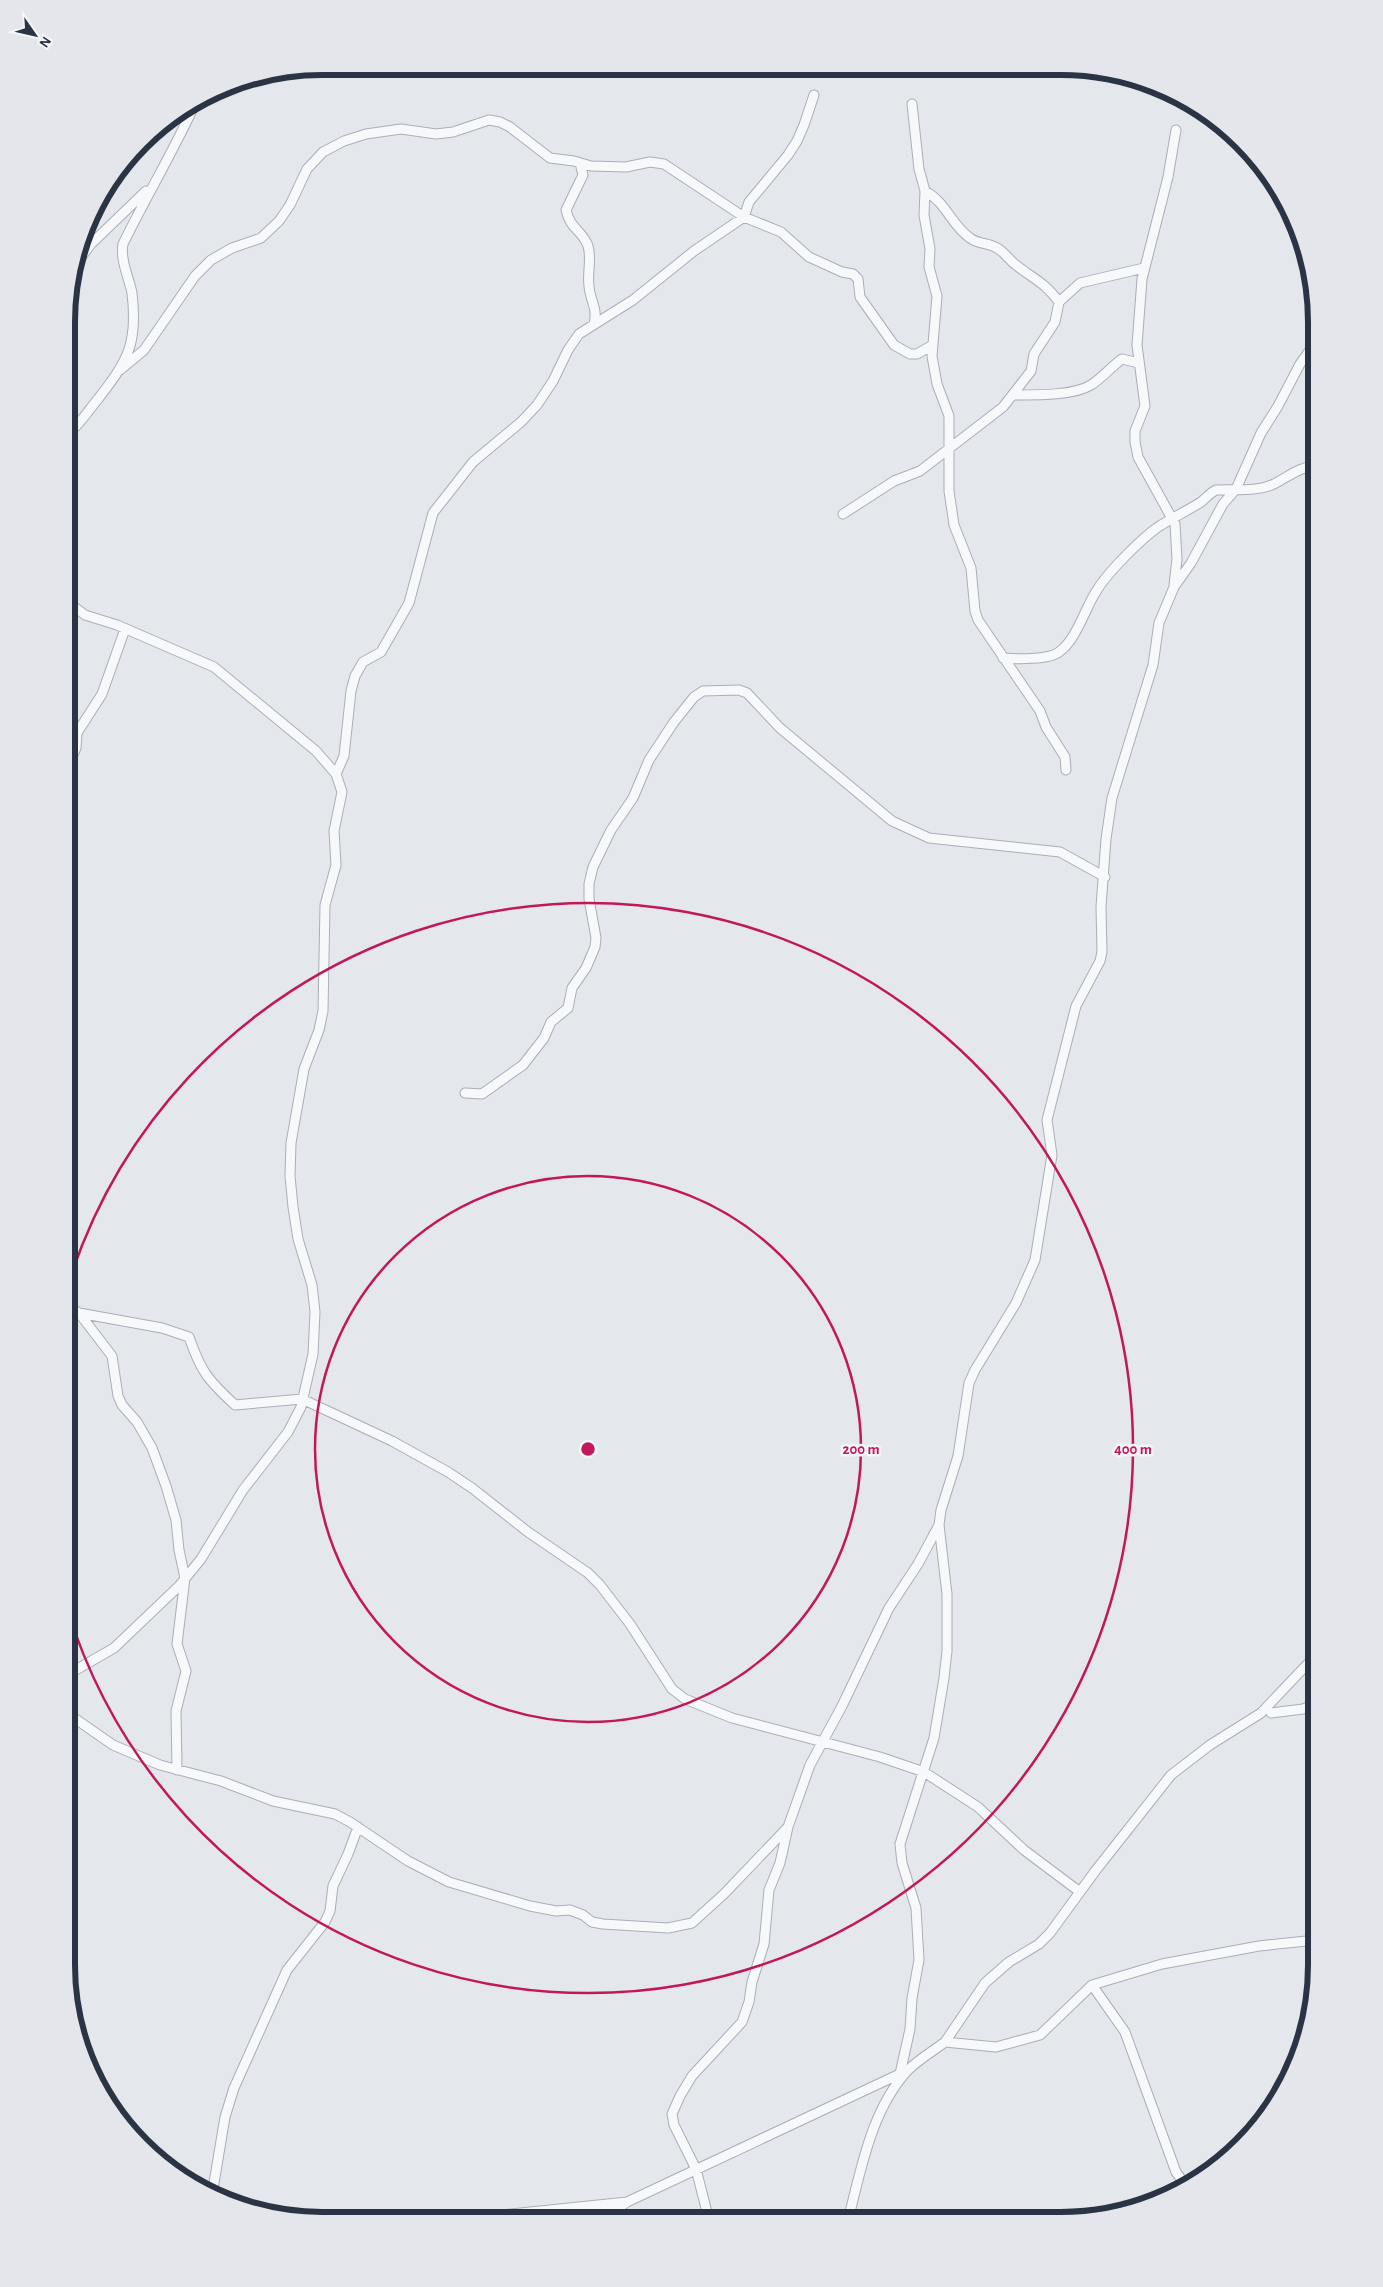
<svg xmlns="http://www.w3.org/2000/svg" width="1383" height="2287" viewBox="0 0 1383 2287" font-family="'Alegreya Sans',sans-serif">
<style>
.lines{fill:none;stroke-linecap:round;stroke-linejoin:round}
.minor-casing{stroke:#a9aeb7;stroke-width:11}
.minor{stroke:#f7f8fa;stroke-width:9}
.ring{fill:none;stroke:#c2185b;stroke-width:2.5}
.rim{fill:none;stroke:#2b3445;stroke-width:6}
.centre{fill:#c2185b;stroke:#f4f6f9;stroke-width:2.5}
.ring-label{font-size:15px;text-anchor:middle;font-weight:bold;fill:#c2185b;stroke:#f4f6f9;stroke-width:5;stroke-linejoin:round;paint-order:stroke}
</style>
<rect width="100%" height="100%" fill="#e4e7ec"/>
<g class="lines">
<g class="minor-casing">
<path id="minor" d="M912,104L919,169L925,191L924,215L930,249L929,267L937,296L932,356L937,384L949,416V491L954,525L971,568L975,611L978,620L1040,711L1046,727L1065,757L1066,770
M580,163L583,175L566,210C570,229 583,231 588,246C592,259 587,273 589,286C590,301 598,307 594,324
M925,191C946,202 951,225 970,238C978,244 987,243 995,247C1003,250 1009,260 1016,265C1035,280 1043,281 1059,302
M76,264L91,244L146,191
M120,370L144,350L195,276L211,260L232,248L261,238L279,221L290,205L307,169L323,152L344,141L366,134L401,129L436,134L453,132L489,120L500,122L510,127L550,158L574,161L591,166L626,167L650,162L664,164L744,217L781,232L809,257L842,272L853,274L858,279L860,297L894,345L910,354H917L931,346
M1013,395C1034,395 1073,396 1091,385C1102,378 1111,367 1122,359L1139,363
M68,434C80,424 88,411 98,399C128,360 138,344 132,293C129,278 120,260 123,244C146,197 173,152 195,104
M843,514L894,481L920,471L1003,407L1031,371L1034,354L1055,322L1059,302L1080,283L1144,268
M1174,585L1177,559L1175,524L1138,457L1135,442V431L1145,406L1137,345L1142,279L1168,177L1176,130
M68,640L71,627L68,616
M1003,658C1016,659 1049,660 1059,652C1077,639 1085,608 1097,590C1108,572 1141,539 1158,527C1172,518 1187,511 1201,502C1206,498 1210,493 1216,490C1235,489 1257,492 1274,484C1289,476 1300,467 1317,465
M68,766L76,748L77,733L102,694L125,629
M336,774L344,756L351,691L355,676L363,662L381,652L409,603L433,513L473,462L521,422L537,405L553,381L568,350L579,334L633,300L694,251L744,217L749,202L788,155L797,141L804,125L814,95
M465,1093L482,1094L523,1065L544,1038L551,1022L568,1008L572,988L586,968L595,947L596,938L589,899V884L593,867L611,830L633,798L649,760L674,722L694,697L703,691L739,690L747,693L780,728L892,821L929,838L1060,852L1105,877
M67,1305L79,1313L162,1328L189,1337C201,1372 208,1380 235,1405L302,1399L392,1441L448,1472L472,1488L528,1532L588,1573L600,1585L630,1624L672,1689L685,1699L732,1718L880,1757L924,1772L978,1807L1024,1850L1080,1892
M79,1313L112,1356L118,1396L122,1405L137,1422L152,1448L166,1486L176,1520L179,1550L185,1578L177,1644L186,1671L176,1711L177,1770
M67,1675L114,1648L179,1586L201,1559L243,1490L288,1432L301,1407L313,1354L315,1312L312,1285L298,1239L293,1207L290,1176L291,1143L304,1069L319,1030L323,1011L325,905L336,865L334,831L342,792L336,774L316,751L214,667L117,625L85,615L68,602
M67,1713L113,1745L160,1765L221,1781L273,1801L335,1814L350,1822L408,1861L449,1882L530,1906L556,1911L570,1910L583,1915L592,1922L603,1924L668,1928L692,1923L724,1894L788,1827
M1271,1713L1303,1709L1316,1704
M1092,1985L1125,2032L1176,2172L1186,2186
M945,2042L985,1983L1009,1962L1039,1944L1050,1933L1096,1870L1171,1775L1210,1745L1261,1713L1316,1655
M900,2074L910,2029L912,1998L919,1960L916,1908L902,1863L900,1844L934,1738L944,1678L947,1651V1594L939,1525L941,1510L958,1456L969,1383L975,1370L1016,1303L1035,1260L1052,1155L1047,1120L1076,1006L1100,961L1102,952L1101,907L1106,839L1112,798L1153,665L1159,623L1174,587L1191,563L1223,504L1236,489L1261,433L1278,406L1300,364L1317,340
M212,2195L225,2117L234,2088L287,1970L325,1922L330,1911L333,1886L348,1854L358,1827
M463,2219L627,2202
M603,2219L627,2202L906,2071
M709,2220L696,2169L674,2125L672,2114L680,2096L692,2076L742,2022L749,2002L752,1982L764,1944L769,1890L780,1863L788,1827L810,1765L842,1706L889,1608L918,1564L939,1525
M848,2220C861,2170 871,2110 908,2070C918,2060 933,2051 945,2042L996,2047L1040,2035L1092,1985L1162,1964L1259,1946L1316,1940"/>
</g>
<use href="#minor" class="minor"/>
</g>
<g class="ring">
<circle cx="588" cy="1449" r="273"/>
<path d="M68 1285A545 545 0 1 1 67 1608"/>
</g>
<path d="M0 0H1383V2287H0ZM322 75H1061A247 247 0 0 1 1308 322V1965A247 247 0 0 1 1061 2212H322A247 247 0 0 1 75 1965V322A247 247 0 0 1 322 75Z" fill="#e4e6eb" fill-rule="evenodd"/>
<path class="rim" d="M322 75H1061A247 247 0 0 1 1308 322V1965A247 247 0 0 1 1061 2212H322A247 247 0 0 1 75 1965V322A247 247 0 0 1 322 75Z"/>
<circle cx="588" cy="1449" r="8" class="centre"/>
<g class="ring-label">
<text x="861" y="1454">200 m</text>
<text x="1133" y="1454">400 m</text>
</g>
<g transform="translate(35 35) rotate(124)" stroke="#f4f6f9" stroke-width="4" paint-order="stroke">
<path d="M0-4L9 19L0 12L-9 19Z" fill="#2b3445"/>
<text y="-8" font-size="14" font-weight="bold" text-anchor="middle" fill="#2b3445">N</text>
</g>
</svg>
